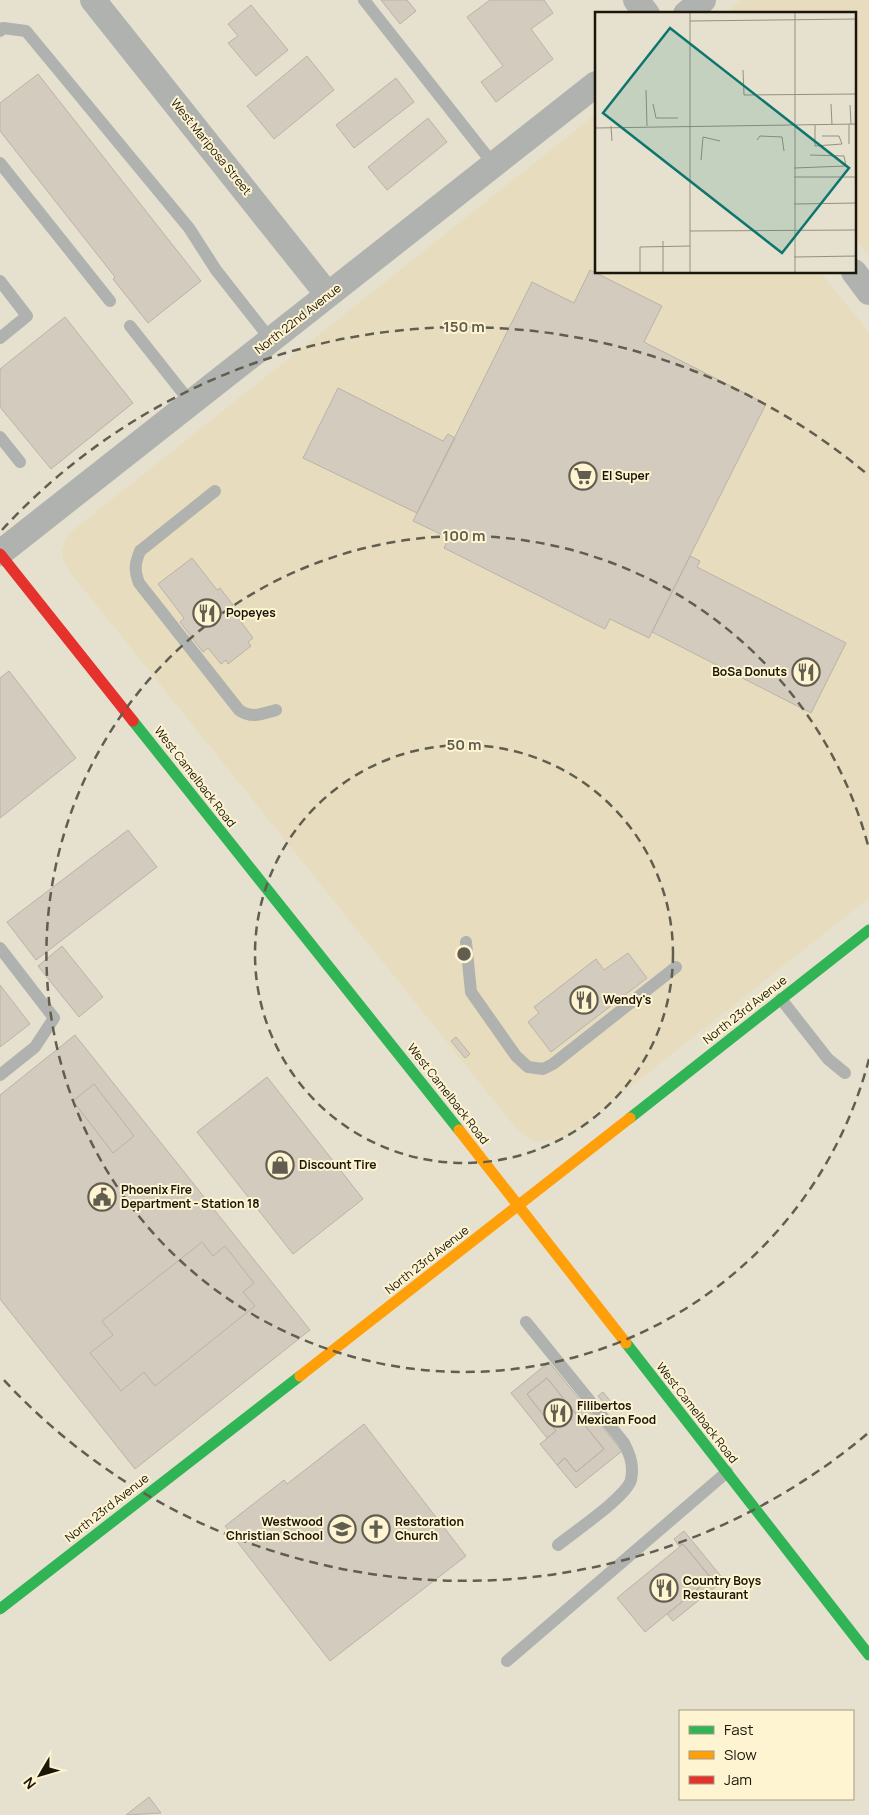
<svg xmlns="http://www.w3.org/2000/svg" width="869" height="1815" viewBox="0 0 869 1815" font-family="Manrope,sans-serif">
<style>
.built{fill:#e7ddbe}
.building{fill:#d4cbbf;stroke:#bbb2a7}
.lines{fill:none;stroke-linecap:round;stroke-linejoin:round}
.lane{stroke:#afb2ae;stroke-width:12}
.street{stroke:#afb2ae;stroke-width:26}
.fast{stroke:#30b455;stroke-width:11}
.slow{stroke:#ff9f0a;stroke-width:11}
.jam{stroke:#e5322d;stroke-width:11}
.ring{fill:none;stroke:#615e4f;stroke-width:2.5;stroke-dasharray:9 6}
.labels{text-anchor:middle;stroke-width:4;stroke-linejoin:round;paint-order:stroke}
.street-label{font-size:12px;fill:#1a170a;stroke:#fff4d1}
.poi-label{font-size:12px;font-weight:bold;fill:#1a170a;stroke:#fff4d1;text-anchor:start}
.inset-road{fill:none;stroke:#949080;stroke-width:1}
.view{fill:#0f766e;fill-opacity:0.15;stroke:#0f766e;stroke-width:2.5}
.inset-edge{fill:none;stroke:#1a170a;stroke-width:2.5}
.centre{fill:#615e4f;stroke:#fff4d1;stroke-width:2.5}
.ring-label{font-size:15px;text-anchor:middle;font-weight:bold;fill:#615e4f;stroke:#fff4d1;stroke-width:4;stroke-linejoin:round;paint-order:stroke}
</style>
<rect width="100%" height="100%" fill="#e6e1ce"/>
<path class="built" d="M741,0H869V255L855,238V14H724Z
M596,114V272L821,273L869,332V898L570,1135L556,1140L538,1142L526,1137L515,1127L70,572L63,560L62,550L67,535Z"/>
<path class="building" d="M381,0H407L416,11L400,24Z
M490,0H544L553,13L531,29L553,59L496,102L481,82L503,66L467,17Z
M251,5L288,50L256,76L228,43L238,36L228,24Z
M307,56L334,90L274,139L247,106Z
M38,74L201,281L148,323L113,279L115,277L0,131V103Z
M396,78L414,102L354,148L336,125Z
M428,118L447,142L387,190L368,167Z
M590,270L662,306L644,342L766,404L649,638L610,619L605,629L444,548L449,538L413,521L532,282L574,303Z
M65,317L133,403L51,469L0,407V369Z
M338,388L443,441L448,434L455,438L417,513L303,458Z
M690,556L700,561L697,567L846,643L811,713L652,632Z
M192,558L217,590L220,588L233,605L230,607L253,638L248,642L251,646L228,664L226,660L221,664L208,648L203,652L180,622L184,618L158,584Z
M9,671L76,758L0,818V678Z
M128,830L157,867L36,960L7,922Z
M62,946L103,997L79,1017L38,966Z
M628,953L647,978L551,1052L528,1022L539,1013L534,1007L596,959L604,970Z
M0,985L30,1024L0,1047Z
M75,1035L310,1330L135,1469L0,1299V1095Z
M456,1037L470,1054L465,1058L451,1041Z
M267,1077L363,1199L293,1254L197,1132Z
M94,1084L134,1136L113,1153L73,1101Z
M202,1242L213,1256L225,1246L254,1283L243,1292L255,1306L155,1386L144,1372L121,1391L90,1353L113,1335L102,1321Z
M549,1362L622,1451L576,1488L557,1465L565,1458L576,1472L604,1449L547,1378L527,1394L556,1431L547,1438L511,1393Z
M547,1378L604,1449L576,1472L565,1458L557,1465L540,1444L556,1431L527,1394Z
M603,1392L616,1408L611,1411L598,1396Z
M364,1424L466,1556L330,1661L225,1526L284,1480L287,1484Z
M684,1531L724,1580L673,1621L667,1614L711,1578L683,1544L679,1546L674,1539Z
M683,1544L711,1578L645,1632L617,1598Z
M149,1797L161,1813L126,1815Z"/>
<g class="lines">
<path class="lane" d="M364,0L494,165
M0,31L3,28L26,31L189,228L216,270L271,340
M0,163L110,301
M0,281L27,316L0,338
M130,326L191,403
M0,437L20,462
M215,491L140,551C135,563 134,570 139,583L239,710C252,719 262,714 276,710
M466,942L471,992L516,1056L528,1067L543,1069L553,1064L676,967
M0,948L54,1018L35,1047L0,1075
M781,999L828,1059L845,1073
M526,1322L624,1443C630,1455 634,1465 631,1480C626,1497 574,1532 558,1545
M507,1661L727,1472"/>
<path class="street" d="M93,0L328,295
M636,0L647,14
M686,14L703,0
M854,272L869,292
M0,553L596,84"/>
<path class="fast" d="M133,721L459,1130
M630,1118L869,930
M626,1343L869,1655
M0,1609L300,1376"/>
<path class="slow" d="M459,1130L626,1343
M300,1376L630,1118"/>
<path class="jam" d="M0,554L133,721"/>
</g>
<g class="ring">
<circle cx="464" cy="954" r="209"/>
<path d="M869 1059A418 418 0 1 1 869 849"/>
<path d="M867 1434A627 627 0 0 1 2 1378M2 530A627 627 0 0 1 867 474"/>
</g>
<defs>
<g id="supermarket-ring" transform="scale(1.4375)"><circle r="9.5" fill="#fff4d1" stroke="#615e4f" stroke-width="1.5"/><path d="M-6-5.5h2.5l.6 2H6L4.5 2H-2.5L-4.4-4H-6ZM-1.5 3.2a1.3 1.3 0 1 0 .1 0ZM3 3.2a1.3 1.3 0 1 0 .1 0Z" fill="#615e4f"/></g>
<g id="restaurant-ring" transform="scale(1.4375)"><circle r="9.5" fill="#fff4d1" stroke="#615e4f" stroke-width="1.5"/><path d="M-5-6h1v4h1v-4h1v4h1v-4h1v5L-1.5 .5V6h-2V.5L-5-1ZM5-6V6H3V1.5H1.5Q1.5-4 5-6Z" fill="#615e4f"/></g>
<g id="shop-ring" transform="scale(1.4375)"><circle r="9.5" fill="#fff4d1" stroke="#615e4f" stroke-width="1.5"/><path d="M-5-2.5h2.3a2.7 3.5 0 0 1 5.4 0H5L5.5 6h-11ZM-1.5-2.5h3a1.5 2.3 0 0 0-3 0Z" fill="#615e4f"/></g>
<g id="civic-ring" transform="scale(1.4375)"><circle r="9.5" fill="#fff4d1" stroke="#615e4f" stroke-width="1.5"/><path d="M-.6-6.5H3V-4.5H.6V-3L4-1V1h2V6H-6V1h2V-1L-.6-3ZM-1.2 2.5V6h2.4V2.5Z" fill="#615e4f"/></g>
<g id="school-ring" transform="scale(1.4375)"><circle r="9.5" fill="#fff4d1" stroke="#615e4f" stroke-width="1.5"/><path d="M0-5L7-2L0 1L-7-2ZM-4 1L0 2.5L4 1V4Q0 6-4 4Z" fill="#615e4f"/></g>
<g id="church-ring" transform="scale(1.4375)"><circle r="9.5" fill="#fff4d1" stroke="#615e4f" stroke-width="1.5"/><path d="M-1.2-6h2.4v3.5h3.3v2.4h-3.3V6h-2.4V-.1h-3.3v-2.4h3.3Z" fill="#615e4f"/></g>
</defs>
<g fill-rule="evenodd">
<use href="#supermarket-ring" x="583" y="476"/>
<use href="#restaurant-ring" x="207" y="613"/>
<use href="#restaurant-ring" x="806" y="672"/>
<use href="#restaurant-ring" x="584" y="1000"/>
<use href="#shop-ring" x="280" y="1165"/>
<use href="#civic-ring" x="102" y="1197"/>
<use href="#restaurant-ring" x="558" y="1413"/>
<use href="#school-ring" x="342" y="1529"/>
<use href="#church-ring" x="376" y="1529"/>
<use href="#restaurant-ring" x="664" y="1588"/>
</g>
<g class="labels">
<g class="street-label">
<text transform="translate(211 147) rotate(51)" y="4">West Mariposa Street</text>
<text transform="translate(298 319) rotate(-38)" y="4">North 22nd Avenue</text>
<text transform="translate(195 777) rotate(52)" y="4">West Camelback Road</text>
<text transform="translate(745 1010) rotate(-38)" y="4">North 23rd Avenue</text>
<text transform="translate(448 1094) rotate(52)" y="4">West Camelback Road</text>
<text transform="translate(427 1260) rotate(-38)" y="4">North 23rd Avenue</text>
<text transform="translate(697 1413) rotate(52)" y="4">West Camelback Road</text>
<text transform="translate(107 1508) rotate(-38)" y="4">North 23rd Avenue</text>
</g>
<g class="poi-label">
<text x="602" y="480">El Super</text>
<text x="226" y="617">Popeyes</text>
<text x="787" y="676" text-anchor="end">BoSa Donuts</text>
<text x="603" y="1004">Wendy's</text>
<text x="299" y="1169">Discount Tire</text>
<text x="121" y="1194">Phoenix Fire<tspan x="121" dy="14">Department - Station 18</tspan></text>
<text x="577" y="1410">Filibertos<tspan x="577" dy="14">Mexican Food</tspan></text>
<text x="323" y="1526" text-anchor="end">Westwood<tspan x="323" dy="14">Christian School</tspan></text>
<text x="395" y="1526">Restoration<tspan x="395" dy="14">Church</tspan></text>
<text x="683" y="1585">Country Boys<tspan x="683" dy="14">Restaurant</tspan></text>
</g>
</g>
<g transform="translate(595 12)">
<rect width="261" height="261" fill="#e6e1ce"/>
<path class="inset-road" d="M95,0V261M95,9L262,7M148,58L149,83L262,82M51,78L52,114M58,92L61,106H83M236,92L237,113M255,93L256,112M254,112V132M220,113V134L247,132L244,124H227M16,114L17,129M0,116L262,112M162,128L165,124L187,125L189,139M106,148L108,125L125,129M199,156L251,154L249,144L215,143M199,165H262M199,192L262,191M95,219L262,218M68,229V261M199,245L262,244M45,261V235L95,234M200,261V0"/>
<path class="view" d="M75,16L254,156L187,241L8,101Z"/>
<rect width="261" height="261" class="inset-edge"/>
</g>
<circle cx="464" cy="954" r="8" class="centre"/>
<g class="ring-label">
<text x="464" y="332">150 m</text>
<text x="464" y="541">100 m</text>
<text x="464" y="750">50 m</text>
</g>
<rect x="679" y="1710" width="175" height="90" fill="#fff4d1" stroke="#a39c81"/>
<rect x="689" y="1726" width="25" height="8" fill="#30b455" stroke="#a39c81"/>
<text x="724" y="1735" font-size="15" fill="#1a170a">Fast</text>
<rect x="689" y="1751" width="25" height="8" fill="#ff9f0a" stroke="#a39c81"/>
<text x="724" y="1760" font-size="15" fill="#1a170a">Slow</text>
<rect x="689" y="1776" width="25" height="8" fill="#e5322d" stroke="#a39c81"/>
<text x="724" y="1785" font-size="15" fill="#1a170a">Jam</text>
<g transform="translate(40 1775) rotate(232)" stroke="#fff4d1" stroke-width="4" paint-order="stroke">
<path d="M0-4L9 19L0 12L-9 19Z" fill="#1a170a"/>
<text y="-8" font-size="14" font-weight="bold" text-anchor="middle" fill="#1a170a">N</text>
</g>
</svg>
